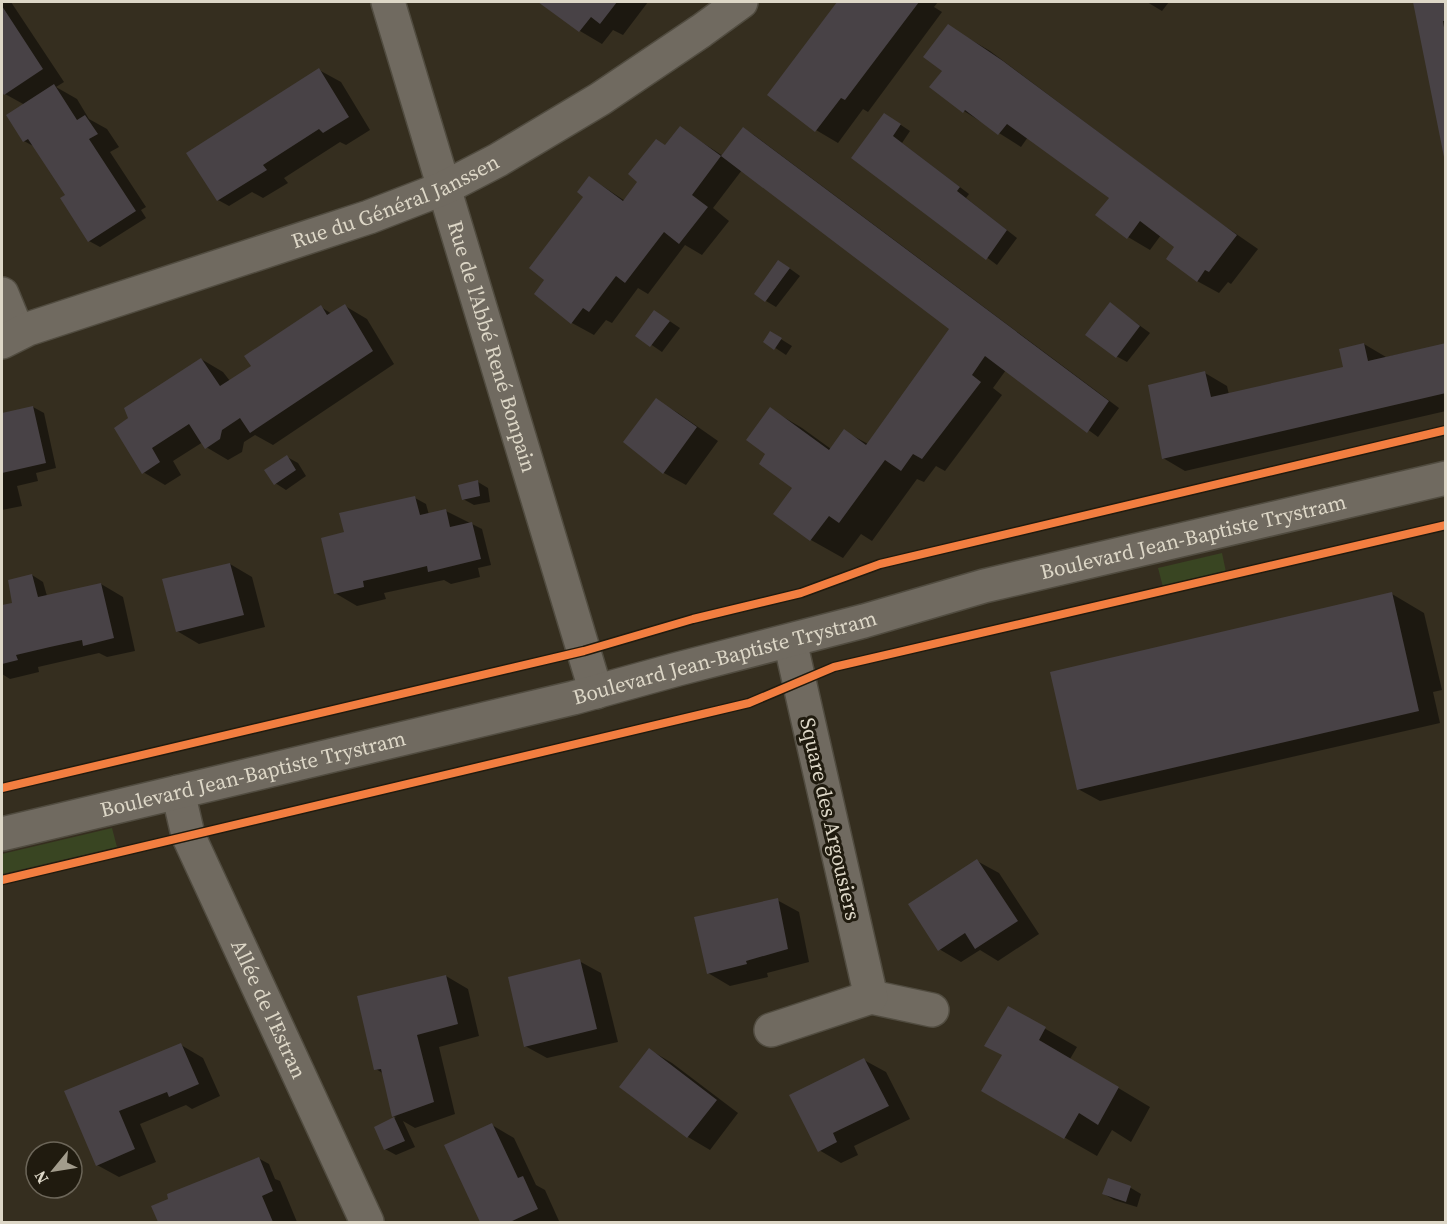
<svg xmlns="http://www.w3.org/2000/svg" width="1447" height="1224" viewBox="0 0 1447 1224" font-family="'Source Serif 4',serif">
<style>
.green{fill:#394522}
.shadow{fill:#0007}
.building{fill:#484246}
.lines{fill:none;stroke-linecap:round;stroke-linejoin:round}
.street-casing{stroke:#514c40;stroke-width:36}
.secondary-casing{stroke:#514c40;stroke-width:36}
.street{stroke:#706a60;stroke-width:33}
.secondary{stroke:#706a60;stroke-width:33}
.cycleway-casing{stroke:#201b0f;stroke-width:11}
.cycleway{stroke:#f27e40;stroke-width:8}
.labels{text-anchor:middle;stroke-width:6;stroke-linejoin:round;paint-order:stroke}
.street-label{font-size:21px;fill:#ddd7c7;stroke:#201b0f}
</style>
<rect width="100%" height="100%" fill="#352e1f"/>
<path class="green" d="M1222,553L1226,572L1163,587L1158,568Z
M112,828L117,847L2,874V854Z"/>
<path class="shadow" d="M2,2H11L64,82L56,87L77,99L89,119L107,129L119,147L110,152L146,207L141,210L146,218L100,247L89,241L67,196L35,147L24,141L25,105L5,94L2,89Z
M541,2H648L623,35L613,30L602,44L580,31Z
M839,2H938L934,7L942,12L868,112L863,109L838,143L816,130L769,95Z
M1147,2H1169L1162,11Z
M1415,2H1446V164Z
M968,38L990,51L1213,218L1258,249L1231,284L1228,282L1219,293L1197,281L1177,246L1161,235L1150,250L1128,237L1111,197L1028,137L1021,147L964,111L931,86Z
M319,70L341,82L370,130L346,145L340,142L284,178L288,183L263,198L252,192L229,206L218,200L188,153Z
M895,121L910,131L902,143L969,194L966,198L1017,238L997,265L853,158Z
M680,128L723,156L744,129L754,135L1119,408L1098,437L1006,370L993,388L1002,395L945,471L936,466L924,482L917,479L872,541L861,534L843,558L811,540L775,514L794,488L768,453L770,409L802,428L831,449L844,431L868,444L958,333L742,170L713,208L729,221L702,255L685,245L648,294L638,288L612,323L606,320L594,335L572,323L546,280L585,196L589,177L625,201Z
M789,268L800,276L776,307L766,301Z
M1110,304L1150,333L1127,362L1116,356Z
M345,306L367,319L394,364L273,445L255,435L244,442L242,452L228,460L206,447L203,442L173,461L181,475L165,485L143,472L116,428L201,359L223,372L230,381L253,367L321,307L332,314Z
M665,318L680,328L662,352L637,335Z
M771,333L792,346L786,355L765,341Z
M1364,344L1386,357L1446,344V411L1185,471L1163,458L1205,373L1227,386L1229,395L1344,368Z
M656,400L678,413L718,441L686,485L664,473L625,441Z
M33,407L44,413L56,468L36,473L38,481L17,486L22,506L2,510V414Z
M287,457L298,463L306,476L286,490L275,483Z
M478,482L488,488L490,502L474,505L463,499Z
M415,498L426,504L429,515L446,511L482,529L491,565L478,568L480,577L451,584L444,580L384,593L386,599L357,606L335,593L348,533Z
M230,564L252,577L265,627L199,644L177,631Z
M32,575L43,582L47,596L101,584L123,597L135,651L107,657L99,653L38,667L39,672L10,679L2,674V607L17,603Z
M1392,594L1424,613L1442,690L1433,692L1440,723L1100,801L1078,789Z
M977,861L999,873L1039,934L998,961L980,950L961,962L939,949Z
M777,900L799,912L809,962L767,973L768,977L730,986L708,973Z
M579,961L601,973L618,1042L547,1058L525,1046Z
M446,976L468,989L479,1036L439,1047L455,1114L415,1128L403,1121L415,1147L396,1155L385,1149L376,1128L396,1117L393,1116L384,1074L376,1069Z
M1009,1008L1077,1047L1070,1059L1150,1107L1131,1142L1112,1130L1097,1156L983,1091L1004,1055Z
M181,1045L203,1058L220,1096L192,1109L186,1105L140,1124L156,1162L119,1177L97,1165L66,1092Z
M650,1050L672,1063L738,1113L710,1150L688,1137L621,1086Z
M864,1060L886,1072L910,1119L854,1146L858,1155L841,1163L819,1150Z
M492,1125L514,1138L536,1185L545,1190L559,1221L481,1222L446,1146Z
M258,1158L269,1164L275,1179L280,1181L297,1222H160L153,1207Z
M1109,1180L1131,1188L1141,1194L1137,1207L1114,1200L1104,1194Z"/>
<path class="building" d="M538,2H617L600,24L591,17L579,32Z
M837,2H919L845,100L841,98L815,132L767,95Z
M1413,2H1446V21H1443L1446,40V167Z
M2,6L43,69L4,95L2,92Z
M948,24L1003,61L1237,235L1209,272L1205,270L1197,282L1166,259L1174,247L1140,221L1127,239L1095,215L1109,198L1007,124L998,135L965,110L963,113L929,87L942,71L923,57Z
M319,68L349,117L323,133L319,129L263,165L267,170L217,201L186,153Z
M54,84L77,120L85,115L98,134L89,139L136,211L88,242L60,198L65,195L28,139L23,142L6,115Z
M884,113L901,124L893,136L960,187L957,191L1007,230L986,260L851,158Z
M680,126L721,156L692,195L708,207L679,244L664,232L625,283L616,276L589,312L583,308L571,324L534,294L544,280L529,268L583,197L577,192L589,176L623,201L637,182L628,174L656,139L665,145Z
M743,127L1109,401L1087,433L985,356L972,375L981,382L922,459L913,454L901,471L885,460L839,523L829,516L810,541L773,514L792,488L759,464L765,454L746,440L770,407L829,450L844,429L866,445L949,329L721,156Z
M778,260L790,268L765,302L754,294Z
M1110,302L1140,326L1116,358L1085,335Z
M345,304L373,351L250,433L240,418L222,430L220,439L205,449L189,424L152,448L160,462L142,474L114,428L128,418L124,408L201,358L220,386L251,366L244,356L321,305L327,315Z
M654,310L670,321L650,347L635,336Z
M770,331L782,338L774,350L763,342Z
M1364,343L1368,361L1446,343V393L1162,459L1148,385L1205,371L1211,397L1343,367L1339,349Z
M656,398L697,427L663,474L623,442Z
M33,406L46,463L2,473V413Z
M287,455L296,470L274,485L264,470Z
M478,480L480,496L462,500L458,485Z
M415,496L420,515L446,509L450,527L472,522L481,559L428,572L427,566L394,574L363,581L364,587L334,594L321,538L344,532L339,513Z
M230,563L244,615L176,632L162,579Z
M32,574L38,597L101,583L114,638L83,646L82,640L50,647L16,655L18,660L2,664V605L12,603L8,580Z
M1392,592L1419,711L1077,790L1050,672Z
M977,859L1018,921L975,949L965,933L938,951L908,904Z
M778,898L788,949L746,961L747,964L707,974L694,917Z
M580,959L597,1029L524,1047L508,977Z
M446,975L458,1024L417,1035L434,1102L392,1117L381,1069L374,1070L357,996Z
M1008,1006L1046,1027L1039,1040L1119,1087L1098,1125L1079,1113L1064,1139L981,1091L1002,1055L984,1046Z
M181,1043L199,1084L169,1097L167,1092L119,1111L135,1149L96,1166L64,1091Z
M649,1048L717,1100L687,1138L619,1087Z
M864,1058L889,1106L833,1133L837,1142L818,1152L789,1095Z
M394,1117L405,1141L384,1150L374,1127Z
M492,1123L518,1178L523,1176L538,1209L510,1222H480L444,1145Z
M259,1157L273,1191L262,1196L273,1222H158L151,1206L168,1199L167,1194Z
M1108,1178L1131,1186L1126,1202L1102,1194Z"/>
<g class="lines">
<g class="street-casing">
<g id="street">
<path id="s1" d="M388,2L596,692"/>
<path d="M2,294L18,333"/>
<path id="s2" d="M2,342L28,329L369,217L444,188L498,160L600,99L701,31L741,2"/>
<path id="s3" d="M178,792L188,835L367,1222"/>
<path d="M871,997L932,1010"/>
<path d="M771,1030L871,997L790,641"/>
</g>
</g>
<g class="secondary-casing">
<g id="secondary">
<path id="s4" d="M2,834L573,698L678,669L864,621L984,586L1446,478"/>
</g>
</g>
<use href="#street" class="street"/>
<use href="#secondary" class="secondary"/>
<g class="cycleway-casing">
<path id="cycleway" d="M2,788L584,651L693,619L801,593L880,564L1446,430
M2,880L749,703L834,667L1446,525"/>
</g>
<use href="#cycleway" class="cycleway"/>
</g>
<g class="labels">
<g class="street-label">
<text dy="7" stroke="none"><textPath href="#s2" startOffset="418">Rue du Général Janssen</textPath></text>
<text dy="7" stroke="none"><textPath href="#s1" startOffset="360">Rue de l'Abbé René Bonpain</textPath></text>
<text dy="7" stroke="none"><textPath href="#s4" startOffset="1228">Boulevard Jean-Baptiste Trystram</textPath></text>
<text dy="7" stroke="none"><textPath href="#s4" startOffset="744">Boulevard Jean-Baptiste Trystram</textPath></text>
<text dy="7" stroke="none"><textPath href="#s4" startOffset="258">Boulevard Jean-Baptiste Trystram</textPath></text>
<text transform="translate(830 819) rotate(77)" y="7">Square des Argousiers</text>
<text dy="7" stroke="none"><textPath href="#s3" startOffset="236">Allée de l'Estran</textPath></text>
</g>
</g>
<rect width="1447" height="1224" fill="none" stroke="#ddd7c7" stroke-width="6"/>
<g transform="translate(54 1170) rotate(240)"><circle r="28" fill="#201b0f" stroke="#6c6659" stroke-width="1.5"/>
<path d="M0-4.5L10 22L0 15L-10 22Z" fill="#a29c8c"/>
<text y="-9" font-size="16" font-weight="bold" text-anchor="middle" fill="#ddd7c7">N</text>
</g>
</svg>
